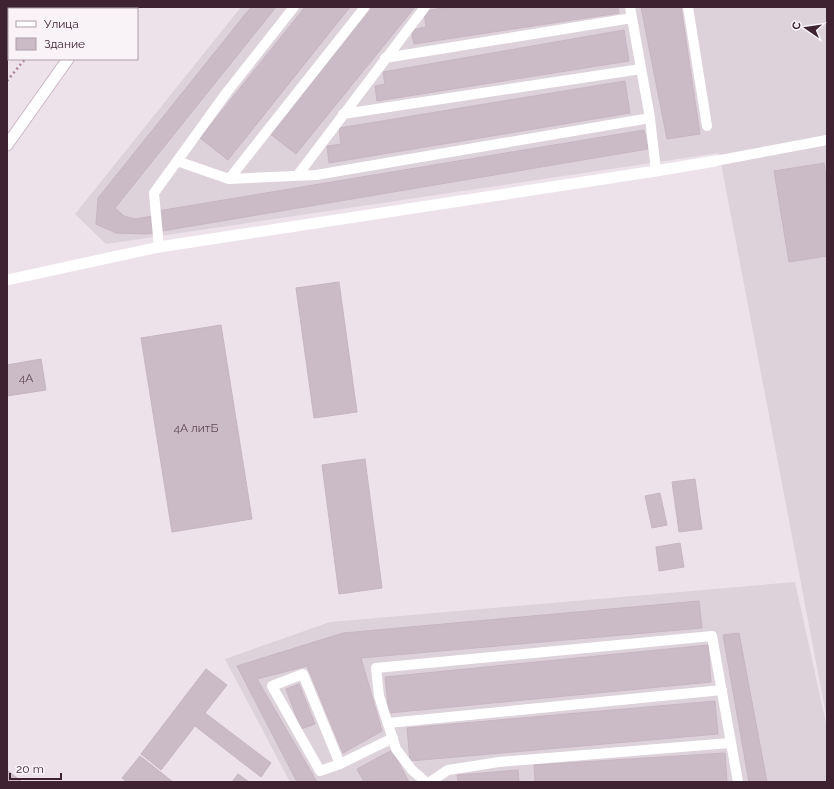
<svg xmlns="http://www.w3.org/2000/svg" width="834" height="789" viewBox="0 0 834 789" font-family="Raleway,sans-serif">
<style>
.built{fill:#ddd1da}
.building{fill:#cbbbc6;stroke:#c7b5c1}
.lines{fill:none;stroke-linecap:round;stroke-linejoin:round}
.secondary-casing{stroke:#cdb5c5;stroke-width:13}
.path{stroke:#b2829e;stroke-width:2.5;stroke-dasharray:2 3;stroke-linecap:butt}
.service{stroke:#fff;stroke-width:10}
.minor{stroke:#fff;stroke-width:11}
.secondary{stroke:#fff;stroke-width:11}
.labels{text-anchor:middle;stroke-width:3;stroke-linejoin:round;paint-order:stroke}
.number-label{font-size:12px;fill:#624857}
</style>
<rect width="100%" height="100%" fill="#ede2ea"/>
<path class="built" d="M241,7H827V720L719,153L106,244L75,214Z
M795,582L827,728V782H290L225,659L330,622Z"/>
<path class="building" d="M251,7H276L115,208L124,216L135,219L153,216L155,233L146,234L116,233L96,224L98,198Z
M305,7H350L228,160L200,138Z
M371,7H415L296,154L269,133Z
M449,7H618L619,13L414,44L411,30L426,27L424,11Z
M641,7H681L700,134L667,139Z
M624,30L629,61L377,101L375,86L385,84L383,72Z
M625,81L630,113L329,163L327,146L341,144L339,128Z
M644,130L648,149L162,231L158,211Z
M824,163L827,184V256L789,262L774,171Z
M339,282L357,412L314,418L296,288Z
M221,325L252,519L172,532L141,338Z
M41,359L46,390L7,396V365Z
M365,459L382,588L339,594L322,465Z
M695,479L702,529L679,532L672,482Z
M660,493L667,525L652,528L645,496Z
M680,543L684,567L659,571L656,547Z
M699,601L702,628L361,658L382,731L343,753L307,666L257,679L317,782H297L237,666L343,633Z
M739,633L767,782H749L723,635Z
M708,645L711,682L389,713L385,677Z
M206,669L227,685L205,713L271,763L261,777L195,726L161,770L141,754Z
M299,684L315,724L301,729L286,689Z
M715,701L718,734L410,761L407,728Z
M392,750L409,782H373L372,780L364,782L357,769Z
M725,753L727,782H535L534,765Z
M140,756L173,782H127L122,778Z
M7,770L22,782H7Z
M518,770L519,782H458L457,775Z
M238,774L249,782H232Z"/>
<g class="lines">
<g class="secondary-casing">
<path id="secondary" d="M106,9L107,7
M7,145L68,59"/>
</g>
<path class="path" d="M64,9L66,7
M7,81L25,59"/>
<path class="service" d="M630,7L650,118L656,171
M688,7L707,126
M385,58L632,18
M343,114L641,69
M177,161L229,179L316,175L650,118
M715,161L827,140
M297,176L425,7
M229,179L365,7
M159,247L154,193L227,92L294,7
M388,723L722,690
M340,764L303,674L272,686L320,771L340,764L393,738
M426,782L412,770L396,749L379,696L376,668L712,636L738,782
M430,782L448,770L499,762L730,743"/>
<path class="minor" d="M7,280L159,247L656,171L715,161"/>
<use href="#secondary" class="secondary"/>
</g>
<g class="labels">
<g class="number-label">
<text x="26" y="382">4А</text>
<text x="196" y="432">4А литБ</text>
</g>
</g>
<rect width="834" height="789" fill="none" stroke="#3f2232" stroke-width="16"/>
<rect x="8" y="8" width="130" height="52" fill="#f9f3f8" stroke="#af9fa9"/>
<rect x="16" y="21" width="20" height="6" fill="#ffffff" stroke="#af9fa9"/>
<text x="44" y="28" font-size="12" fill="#3f2232">Улица</text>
<rect x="16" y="38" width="20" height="12" fill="#cbbbc6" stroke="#af9fa9"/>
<text x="44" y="48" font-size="12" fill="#3f2232">Здание</text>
<g transform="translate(806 28) rotate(283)" stroke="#f9f3f8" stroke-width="3" paint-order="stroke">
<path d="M0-3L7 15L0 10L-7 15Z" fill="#3f2232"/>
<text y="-6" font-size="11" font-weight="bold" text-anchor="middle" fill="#3f2232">С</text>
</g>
<path d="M10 773v6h51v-6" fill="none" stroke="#3f2232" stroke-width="2"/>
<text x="16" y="773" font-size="12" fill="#3f2232" stroke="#f9f3f8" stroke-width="3" paint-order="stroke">20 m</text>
</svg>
